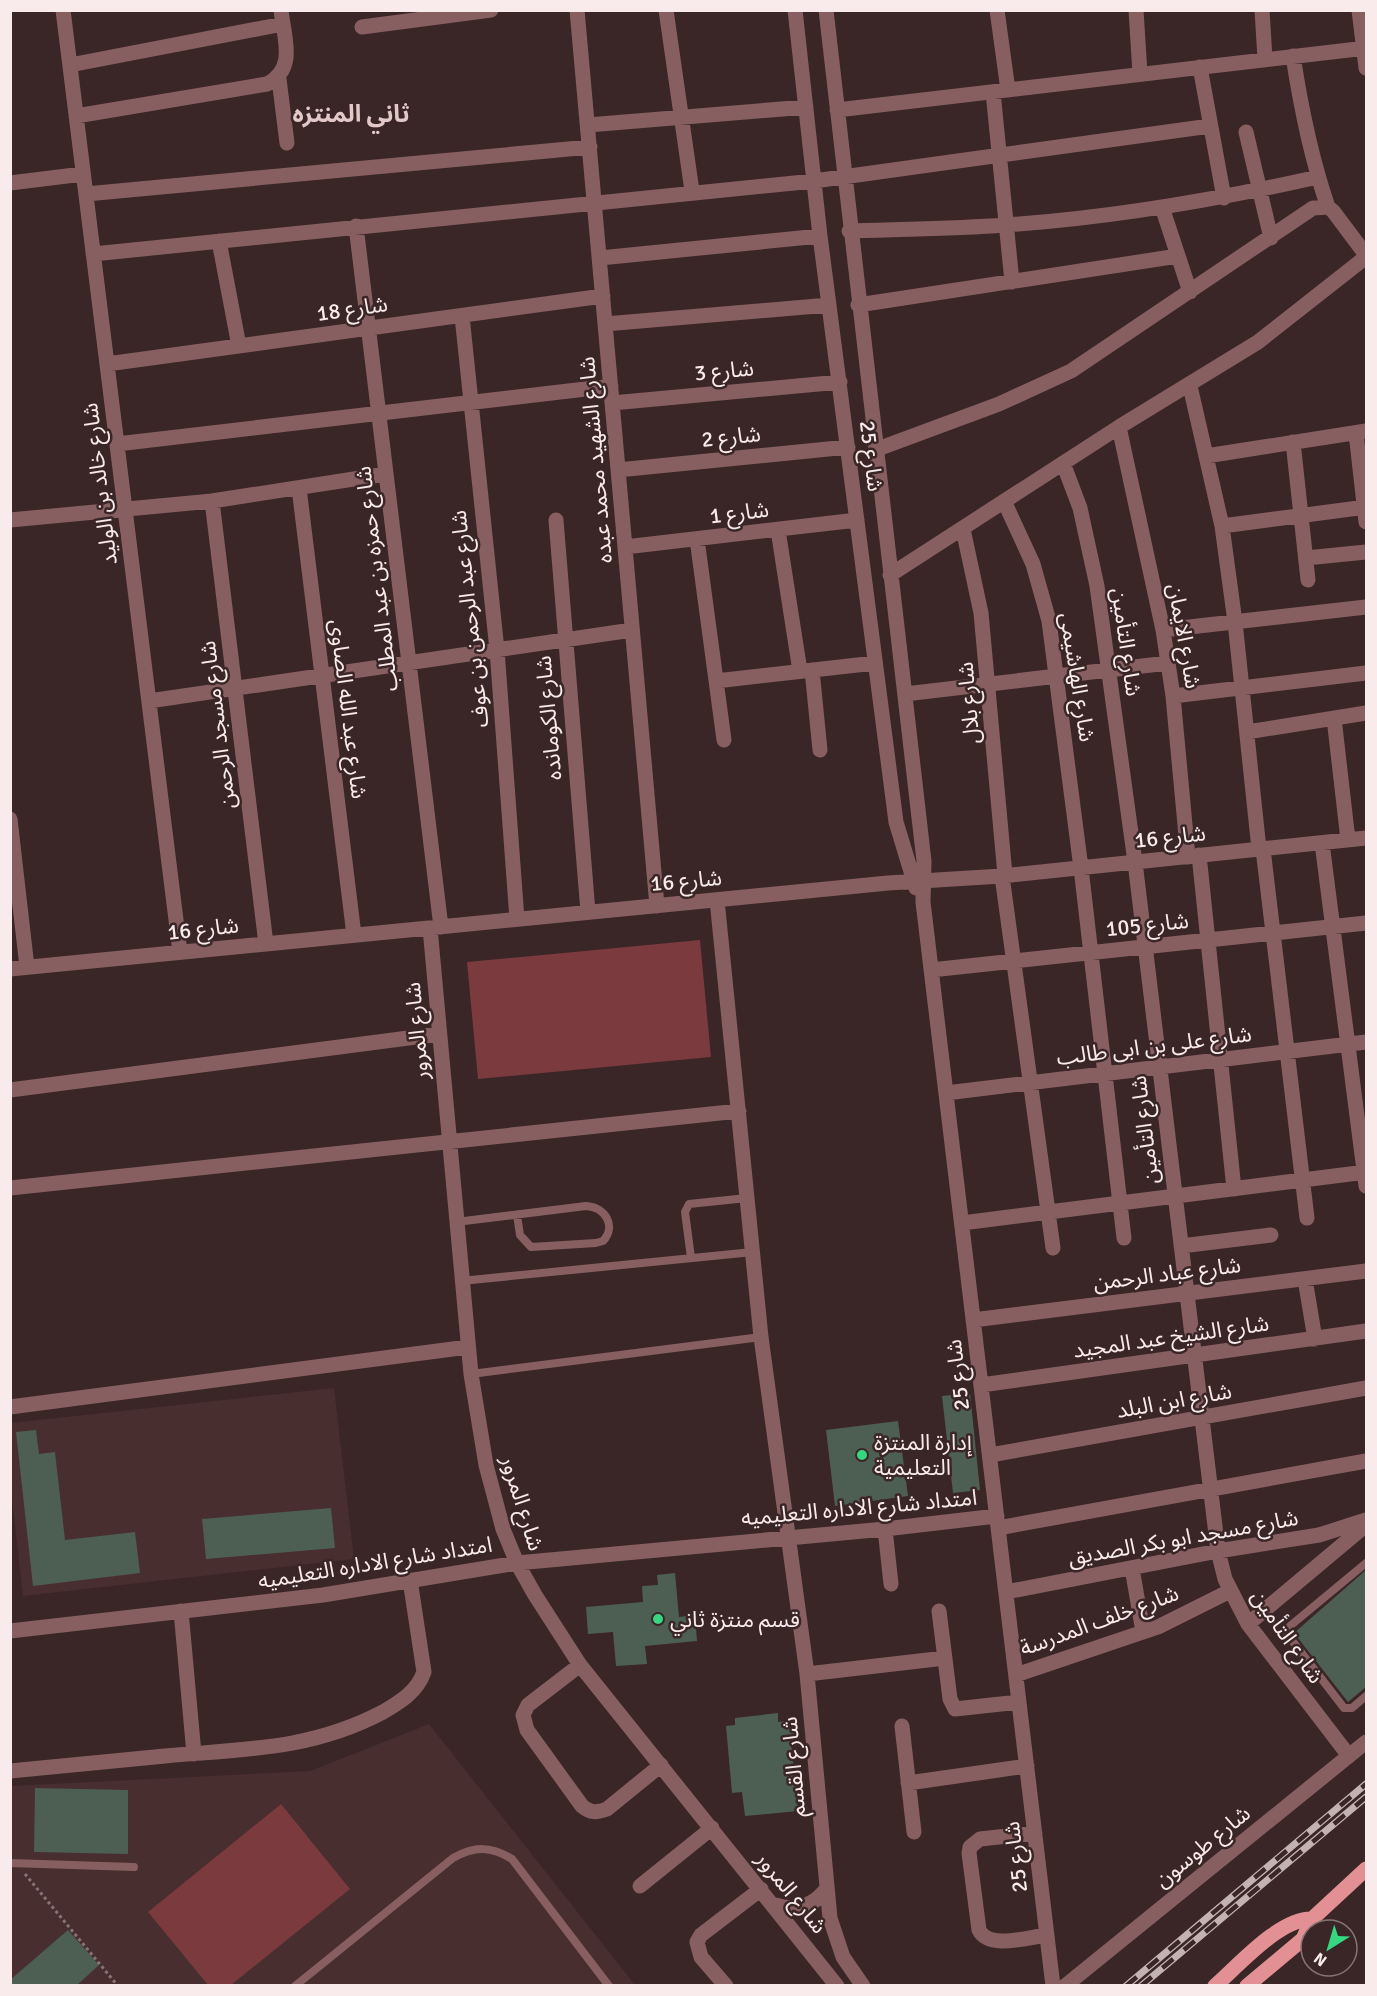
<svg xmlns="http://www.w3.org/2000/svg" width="1377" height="1996" viewBox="0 0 1377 1996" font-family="Signika,'Noto Sans Arabic',sans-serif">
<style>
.built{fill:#482e2e}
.green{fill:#7a3a3e}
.building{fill:#4d5f52}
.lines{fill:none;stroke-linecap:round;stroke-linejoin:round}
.path{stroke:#877575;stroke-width:3;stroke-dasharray:3 3;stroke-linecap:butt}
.lane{stroke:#885f60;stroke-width:8}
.street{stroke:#885f60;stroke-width:15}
.primary{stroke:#e39094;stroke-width:15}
.rail-casing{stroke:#c2b2b2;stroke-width:7}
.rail{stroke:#3a2626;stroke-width:4.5;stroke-dasharray:14;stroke-linecap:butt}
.poi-dot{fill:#35d881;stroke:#3a2626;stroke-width:2}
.labels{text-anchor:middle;stroke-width:5;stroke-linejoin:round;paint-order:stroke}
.street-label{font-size:22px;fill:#f9ebeb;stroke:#3a2626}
.poi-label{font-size:22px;fill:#f9ebeb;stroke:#3a2626;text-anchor:start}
.neighbourhood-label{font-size:24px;font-weight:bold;fill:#e3c8c8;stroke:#3a2626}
</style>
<rect width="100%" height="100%" fill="#3a2626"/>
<path class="built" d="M334,1388L354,1559L23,1596L11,1490L10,1423Z
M429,1724L635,1985L11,1986V1786L310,1771Z"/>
<path class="green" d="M700,940L711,1057L478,1079L467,962Z
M281,1804L350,1889L231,1985H208L148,1912Z"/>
<path class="building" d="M970,1393L980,1490L953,1493L942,1396Z
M898,1421L908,1496L835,1506L826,1430Z
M36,1430L39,1454L55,1452L65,1540L135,1532L140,1573L33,1586L16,1432Z
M331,1508L335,1548L206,1559L202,1519Z
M1366,1570V1687L1348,1702L1294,1633Z
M675,1573L679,1617L695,1615L697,1641L645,1646L647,1664L616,1666L613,1632L588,1634L586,1607L643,1602L642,1586L658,1585L657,1575Z
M778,1713V1722L796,1720L798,1740L791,1741L798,1811L745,1816L742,1792L732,1793L726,1726L735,1725V1718Z
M35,1788L128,1790V1854L34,1852Z
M68,1930L99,1965L76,1986H10V1980Z"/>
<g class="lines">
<path class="path" d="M25,1874L118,1986"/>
<path class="lane" d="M456,1222L586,1206C605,1207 617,1226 603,1241L596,1243L531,1247L520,1235L517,1215
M691,1258L685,1212L689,1204L747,1198
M461,1281L753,1252
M471,1374L761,1337
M1366,1563L1290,1626L1287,1634L1344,1708H1352L1366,1696
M10,1863L134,1867
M295,1986L453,1858C475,1846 491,1846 512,1859L609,1986"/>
<path class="street" d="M63,10L180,952
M577,10L657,906
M666,10L692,191
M795,10L820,236L896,822L916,888
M826,10L924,861L923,902L1053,1986
M997,10L1008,90
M1136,10L1140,74
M1262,10L1265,59
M1359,10L1366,68
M362,27L491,10
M1293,56C1301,108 1311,158 1328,207
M70,65L283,24
M1200,67L1224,198
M279,79L287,143
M993,92L1012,282
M837,110L1366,48
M76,116L267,84C297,69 284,38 281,10
M588,125L806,107
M1246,132L1271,238
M10,183L83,174
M86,194L590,147
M1162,207L1190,292
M356,226L441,927
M849,231C901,229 953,229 1005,225C1110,218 1215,200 1318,177
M219,241L239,346
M93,254L814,181L1210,126
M600,258L820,236
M858,305L1178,256
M462,316L497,650L517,919
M605,324L829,305
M107,364L603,296
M1190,386L1222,526L1235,622L1259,849
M612,403L840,382
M1119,427L1163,630L1173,696L1188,857
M1356,433L1366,522
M1293,442L1308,580
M117,444L611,386
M875,450L999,404L1071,371L1313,208L1328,207L1333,211L1366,255
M1206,456L1366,431
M1063,463L1080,508L1097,586L1135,862L1218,1551L1225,1579L1248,1624L1349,1756
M618,470L848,447
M299,488L354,935
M212,501L266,944
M1004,501L1033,564L1049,621L1081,868L1124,1238
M10,520L212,501L386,474
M556,520L588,912
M1222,526L1366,507
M963,529L981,613L1005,875
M778,530L800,671
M697,539L724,740
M625,547L857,520
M1306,558L1366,552
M890,575L1119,427L1258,342L1366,257
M1163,630L1366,607
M812,670L820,750
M716,681L875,663
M905,694L1168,663
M1173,696L1366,673
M149,701L632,630
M1334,718L1348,840
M1247,732L1366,713
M10,819L27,967
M1322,843L1366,1186
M1263,849L1307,1218
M1199,855L1234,1189
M1002,876L1053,1248
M717,900L761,1337L807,1674L830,1918L843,1957L863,1986
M430,928L471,1374L486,1465L503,1529L517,1563L535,1595L580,1665L837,1986
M10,969L888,883L1002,876L1366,838
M931,970L1366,923
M10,1090L439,1034
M946,1093L1366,1042
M10,1188L739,1111
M962,1223L1366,1172
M1181,1246L1271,1235
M1305,1279L1315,1339
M973,1320L1366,1271
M981,1385L1366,1331
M10,1407L468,1347
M990,1455L1366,1388
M998,1528L1366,1461
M885,1529L891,1584
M1132,1568L1143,1632
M1006,1592L1218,1551L1319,1535L1366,1520
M181,1611L194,1754
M939,1611L950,1699L955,1709L1019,1702
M1248,1624L1366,1525
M10,1631L323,1595L517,1563L885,1529L997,1516
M580,1665L528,1705L523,1715L527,1730L582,1806C591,1813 596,1813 607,1809L661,1765
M807,1674L945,1658
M1016,1675L1158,1627L1230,1591
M902,1726L914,1832
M10,1771C62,1766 114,1761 165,1756C244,1749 311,1750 383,1712C400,1702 417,1692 424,1672L410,1580
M908,1783L1027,1766
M1035,1833L980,1839L970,1847L969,1853L979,1930C989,1950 1028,1937 1047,1935
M640,1886L712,1828
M775,1905C797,1912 814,1906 827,1888
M726,1986L701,1957L697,1942L701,1935L761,1889
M1065,1986L1366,1742"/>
<path class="primary" d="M1215,1986C1239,1965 1280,1918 1312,1919
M1247,1986L1303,1939L1312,1919L1366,1869"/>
<g class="rail-casing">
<path id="rail" d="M1126,1986L1366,1784
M1141,1986L1366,1797"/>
</g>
<use href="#rail" class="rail"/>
</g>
<g class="poi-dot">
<circle cx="862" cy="1455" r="6"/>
<circle cx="658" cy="1619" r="6"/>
</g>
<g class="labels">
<g class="street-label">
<text transform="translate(352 308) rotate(-8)" y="8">شارع 18</text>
<text transform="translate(724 370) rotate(-5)" y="8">شارع 3</text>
<text transform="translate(731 436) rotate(-6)" y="8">شارع 2</text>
<text transform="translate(872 456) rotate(83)" y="8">شارع 25</text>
<text transform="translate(595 460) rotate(-95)" y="8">شارع الشهيد محمد عبده</text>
<text transform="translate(99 484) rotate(-97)" y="8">شارع خالد بن الوليد</text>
<text transform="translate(739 512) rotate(-7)" y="8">شارع 1</text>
<text transform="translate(376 579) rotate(-97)" y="8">شارع حمزه بن عبد المطلب</text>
<text transform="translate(469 619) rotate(-96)" y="8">شارع عبد الرحمن بن عوف</text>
<text transform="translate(1185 636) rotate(80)" y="8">شارع الايمان</text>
<text transform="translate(1127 642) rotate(82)" y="8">شارع التأمين</text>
<text transform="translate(1078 677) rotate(81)" y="8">شارع الهاشيمى</text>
<text transform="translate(968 703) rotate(-95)" y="8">شارع بلال</text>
<text transform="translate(349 709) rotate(83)" y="8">شارع عبد الله الصاوى</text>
<text transform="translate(548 718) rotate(-95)" y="8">شارع الكومانده</text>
<text transform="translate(217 725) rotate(-97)" y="8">شارع مسجد الرحمن</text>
<text transform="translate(1170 836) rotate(-6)" y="8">شارع 16</text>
<text transform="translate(686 880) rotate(-5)" y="8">شارع 16</text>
<text transform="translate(1147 924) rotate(-6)" y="8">شارع 105</text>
<text transform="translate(203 928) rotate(-6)" y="8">شارع 16</text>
<text transform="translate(416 1031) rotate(-95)" y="8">شارع المرور</text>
<text transform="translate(1154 1045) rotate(-7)" y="8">شارع على بن ابى طالب</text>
<text transform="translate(1144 1130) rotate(-97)" y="8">شارع التأمين</text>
<text transform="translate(1167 1273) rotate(-7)" y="8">شارع عباد الرحمن</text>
<text transform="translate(1171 1336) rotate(-8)" y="8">شارع الشيخ عبد المجيد</text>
<text transform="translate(957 1375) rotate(-97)" y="8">شارع 25</text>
<text transform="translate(1174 1400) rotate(-10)" y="8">شارع ابن البلد</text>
<text transform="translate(523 1503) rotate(73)" y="8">شارع المرور</text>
<text transform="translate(859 1507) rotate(-5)" y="8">امتداد شارع الاداره التعليميه</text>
<text transform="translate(1183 1537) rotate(-10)" y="8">شارع مسجد ابو بكر الصديق</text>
<text transform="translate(375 1562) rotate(-9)" y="8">امتداد شارع الاداره التعليميه</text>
<text transform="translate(1099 1620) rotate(-20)" y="8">شارع خلف المدرسة</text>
<text transform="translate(1288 1636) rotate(55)" y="8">شارع التأمين</text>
<text transform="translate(793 1767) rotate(-95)" y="8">شارع القسم</text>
<text transform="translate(1202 1846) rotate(-39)" y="8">شارع طوسون</text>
<text transform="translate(1015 1857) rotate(-97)" y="8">شارع 25</text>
<text transform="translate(792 1892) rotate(51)" y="8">شارع المرور</text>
</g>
<g class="poi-label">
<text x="874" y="1450">إدارة المنتزة<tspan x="874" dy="25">التعليمية</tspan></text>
<text x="670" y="1627">قسم منتزة ثاني</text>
</g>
<g class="neighbourhood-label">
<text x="351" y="122">ثاني المنتزه</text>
</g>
</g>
<rect width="1377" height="1996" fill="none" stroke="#f9ebeb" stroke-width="24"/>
<g transform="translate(1329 1948) rotate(217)"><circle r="28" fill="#3a2626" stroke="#867575" stroke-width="1.5"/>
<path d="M0-4.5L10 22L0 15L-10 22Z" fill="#35d881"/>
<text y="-9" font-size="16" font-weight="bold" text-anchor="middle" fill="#f9ebeb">N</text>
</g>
</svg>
